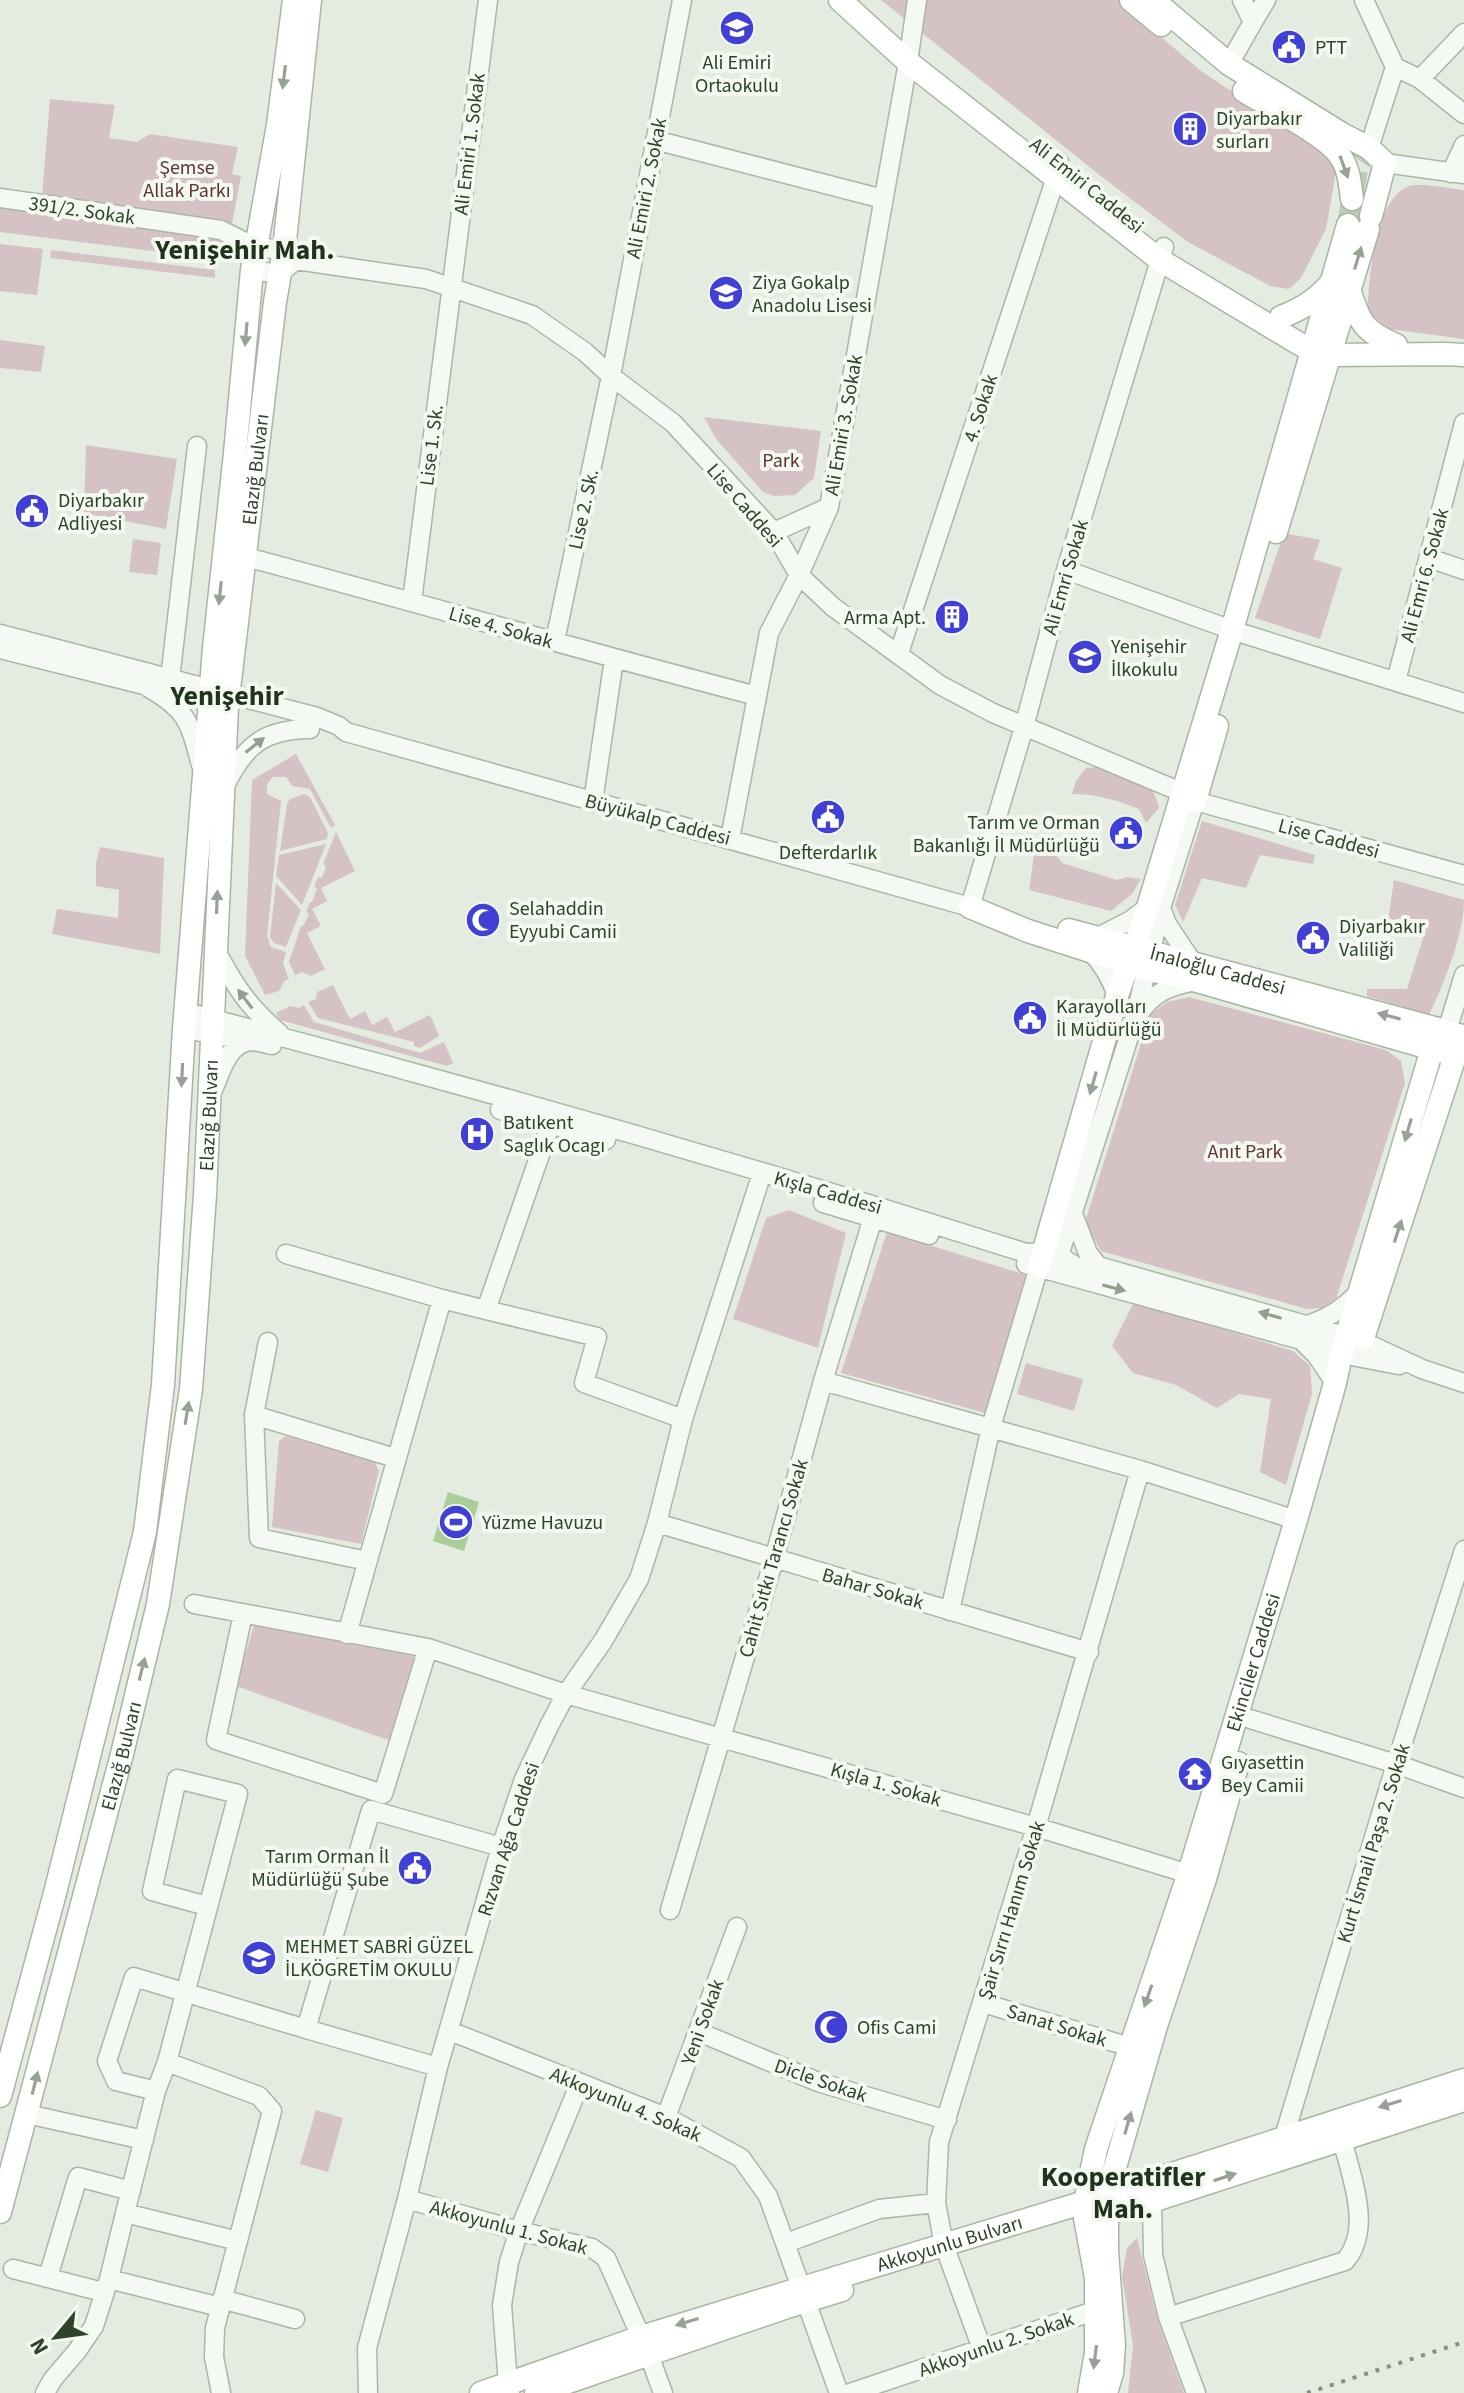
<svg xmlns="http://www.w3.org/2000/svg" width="1464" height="2393" viewBox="0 0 1464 2393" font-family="'Source Sans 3',sans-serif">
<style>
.green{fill:#d5c2c4}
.water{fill:#abcd9a}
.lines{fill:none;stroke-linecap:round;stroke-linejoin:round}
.major-tunnel{stroke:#c0cabc;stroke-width:22;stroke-dasharray:22 11;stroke-linecap:butt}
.minor-casing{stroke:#aab6a6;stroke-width:21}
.major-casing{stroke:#a6b7a0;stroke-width:25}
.minor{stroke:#f5f9f4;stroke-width:18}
.major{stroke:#fff;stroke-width:22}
.rail{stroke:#80957a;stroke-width:4;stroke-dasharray:4 8;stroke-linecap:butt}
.oneway{fill:#96a294}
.oneway2{fill:#929e8e}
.labels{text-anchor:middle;stroke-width:8;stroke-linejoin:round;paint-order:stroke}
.poi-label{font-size:20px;fill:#2e4428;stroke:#f3f8f1;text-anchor:start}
.street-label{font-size:20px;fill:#2e4428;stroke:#f3f8f1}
.park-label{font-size:20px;fill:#603536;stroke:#f3f8f1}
.district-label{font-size:28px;font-weight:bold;fill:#1f341b;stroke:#f3f8f1}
</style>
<rect width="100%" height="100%" fill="#e4ebe1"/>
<path class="green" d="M881,0H1118L1201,71L1322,151L1336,172L1326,229L1301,278L1289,289L1270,286L1188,242L1102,177Z
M50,99L115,105L109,138L137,142L150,134L238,147L232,174L241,176L232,224L42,197Z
M1426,185L1464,190V339L1388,329L1367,311C1370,279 1373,194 1413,185C1417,185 1421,185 1426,185Z
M0,205L220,235L217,259L0,232Z
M0,244L43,249L37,295L0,291Z
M51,250L215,270V278L50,258Z
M0,340L45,346L41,372L0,368Z
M704,417L821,431L814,478L795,495L774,496L763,492L716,439Z
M86,445L177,459L166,529L84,513Z
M1284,533L1320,540L1313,559L1342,568L1320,639L1255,618Z
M133,539L161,543L157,575L129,572Z
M296,754L335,825L331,828L310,789L292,786L286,777H273L267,784V794L281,801L267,936L271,947L286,952L283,963L289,980H285L279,991L265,995L245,956L252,780Z
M1107,766C1134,774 1152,777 1159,808L1146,823L1139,809C1117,800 1096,794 1072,794L1076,781L1086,768Z
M304,794L310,797L328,833L327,839L280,851L287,804L290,799Z
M1202,821L1315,855L1313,864L1260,855L1246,888L1202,878L1183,922L1175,905Z
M336,832L355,871L321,888L327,901L312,909L321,926L307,933L325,969L311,976L302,972L295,975L289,962L301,926H303L309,914L306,912L310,902H312L317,888L314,887L318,877L322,878L326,866L323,864Z
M1043,842L1062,844L1057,856L1062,863L1117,880L1127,877L1141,879L1132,894L1111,911L1029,890L1034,855Z
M326,844L302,905L276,876L279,855Z
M100,847L164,858L160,954L52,934L57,909L118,918L119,890L96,886V863Z
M1394,880L1464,900C1464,934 1444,984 1429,1015L1367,996V989H1407L1424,935L1388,921Z
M276,883L301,910L286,947L274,943L270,937Z
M333,985L350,1019L365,1011L372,1025L387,1017L395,1032L430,1015L439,1036L420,1048L414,1046V1042L318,1018L308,1002L316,999L317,992Z
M1189,997L1386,1050L1401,1061L1405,1083L1336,1299L1322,1308L1307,1309L1101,1251L1091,1234L1086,1219L1150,1015L1167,1002Z
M304,1005L314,1022L420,1053L444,1042L453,1063L447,1066L280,1020L276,1013L290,1006L299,1008Z
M789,1210L846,1233L818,1348L733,1319L766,1218Z
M887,1232L1026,1275L985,1413L841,1373Z
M1134,1302L1293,1351L1310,1366L1312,1394L1286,1485L1260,1472L1271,1399L1239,1394L1217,1408L1176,1385L1133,1373L1112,1346Z
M1026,1363L1083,1379L1074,1411L1017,1394Z
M286,1436L375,1462L379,1471L361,1544L272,1527L279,1441Z
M254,1625L414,1656L415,1661L391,1741L236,1686Z
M316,2110L343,2118L328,2172L300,2164Z
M1137,2238L1158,2321L1184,2393H1128L1133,2345L1122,2277L1127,2248Z"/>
<path class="water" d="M448,1492L479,1502L464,1551L433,1541Z"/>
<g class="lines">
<path class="major-tunnel" d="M1348,225L1358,163L1369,148"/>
<g class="minor-casing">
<path id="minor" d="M1364,0L1395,67L1369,148
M1253,22L1266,0
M1229,64L1253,22L1242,0
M1395,67L1420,79L1464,33
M1420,79L1464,114
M655,140L883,199
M1385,163L1464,174
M1451,173L1464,145
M0,198L221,230L255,247L284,250L296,260L279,274L252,270
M296,260L426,279L532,315L585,352L611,376L673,423L774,532L799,575L833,607L940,685L993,713L1181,792
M774,532L829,507
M246,557C416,602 586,652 757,696
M1429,558L1464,570
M1066,570L1232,630
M412,601L488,0
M0,634L317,717L339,726L346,732L970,907L1024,727L1066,570L1164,247
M1244,634L1464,703
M555,641L611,376L682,0
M0,649L164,690
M899,653L1056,177L1059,162
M170,679L197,446
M1396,681L1464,423
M149,688C188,710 190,724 201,765
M225,786C244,746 264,729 310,729
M593,802L614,659
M730,839L769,633L799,575L829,507L908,62L917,0
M1161,908L1167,924L1193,963
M1100,936L1131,920L1148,907
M216,951C237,989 247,1005 280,1034
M1090,951C1103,964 1111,978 1117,996
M186,1012C468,1085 748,1165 1026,1253L1044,1252L1059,1256L1077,1267L1098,1266L1362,1341L1422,1369L1464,1383
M1139,1013C1157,990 1168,987 1195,981
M184,1029L250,1041
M1447,1031L1464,975
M213,1090C221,1072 228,1042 252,1041C258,1041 266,1044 272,1045
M500,1110L606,1140
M823,1203L929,1235
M1073,1214L1088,1253L1098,1266
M286,1254L442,1299L486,1310L554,1114
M1026,1264L1301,1340L1341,1354L1399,1365
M1056,1265L1135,1018L1161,908L1195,801L1464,875
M486,1310L597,1337L584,1383L683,1419
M1307,1325C1329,1318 1344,1308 1360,1291
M268,1342L254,1415L395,1458
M1303,1342L1317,1356L1335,1383
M823,1381L1140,1470L1296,1520
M254,1415L259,1538L367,1561
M657,1523L1089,1652
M194,1604L428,1648L566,1694L1036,1827L1202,1878
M950,1611L991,1427L1039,1267
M243,1614L216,1740L383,1794L428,1648
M347,1634L442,1299
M1250,1719L1396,1764L1464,1788
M207,1906L152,1891L177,1779L238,1794L167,2062L156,2091L125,2213L238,2241
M670,1910L774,1559L823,1381L876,1208
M983,2003L1130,2047
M306,2029L438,2067
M450,2031L666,2117L741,2158L768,2196L839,2393
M699,2032L818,2082L947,2120
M167,2062L259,2096L272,2111L215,2328L214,2357L221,2393
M156,2091L116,2081L107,2061L134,1977L306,2029L371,1810L501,1847
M27,2114L144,2140
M666,2117L737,1927
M1284,2137L1396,1764L1464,1550
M407,2199L519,2231L592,2248L606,2258L649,2355L663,2393
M1152,2201L1153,2255L1168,2317L1196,2393
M786,2243L879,2209L936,2203
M13,2269L103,2292
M48,2277L78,2177L131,2191
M109,2279L220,2307
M222,2299L295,2319
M1168,2317L1345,2261C1373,2229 1351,2176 1342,2139
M982,2349L944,2245L936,2203L939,2142L1036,1827L1140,1470
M45,2393L53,2379L77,2351L94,2326L109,2279L125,2213
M368,2393L367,2348L407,2199L438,2067L501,1847L524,1779L549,1726L566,1694L603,1641L639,1579L657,1523L683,1419L762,1173
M510,2393L508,2384L502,2305L509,2262L519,2231L580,2083
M850,2393L1097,2310"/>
</g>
<g class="major-casing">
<g id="major">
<path d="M840,0L908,62L1160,260L1298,343L1312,351L1329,355L1446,354L1464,355"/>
<path d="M1131,0L1161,25"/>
<path d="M1153,0L1229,64L1342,134L1369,148L1385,163L1371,216"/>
<path d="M1244,91C1267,105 1328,136 1340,156C1349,168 1350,184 1352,199"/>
<path d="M1349,289C1360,322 1362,331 1396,345"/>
<path d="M1281,317C1302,309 1316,300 1331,283"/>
<path d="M1276,532L1368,229"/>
<path d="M1195,801L1217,726"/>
<path d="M970,907L1028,931L1146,969L1197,981L1443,1052"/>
<path id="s1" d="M1069,930L1453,1033"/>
<path d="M1039,1267L1117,996L1148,907L1232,630L1348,225"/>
<path d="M1363,1338L1455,1056L1459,1035"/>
<path d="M0,2096L55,1893L145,1532L163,1385L184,1029L214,648L235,453L252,270L278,125L294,0"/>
<path id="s2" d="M0,2212L122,1754L158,1604L191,1389L205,1195L227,706L275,302L284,250L310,0"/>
<path d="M1094,2216L1152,2201L1464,2100"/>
<path id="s3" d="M481,2393L641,2337L1085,2202L1464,2080"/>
<path d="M536,2393L787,2307L842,2290"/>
<path id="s4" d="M1089,2393L1096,2353V2278L1085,2218V2202L1096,2149L1189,1873L1296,1520L1335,1383L1341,1354L1438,1029"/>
<path d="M1106,2393L1112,2373L1114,2345L1107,2251V2195L1156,2026L1205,1879L1238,1763"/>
</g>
</g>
<use href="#minor" class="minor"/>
<use href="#major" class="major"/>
<path class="rail" d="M1307,2393L1464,2342"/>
</g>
<defs><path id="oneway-solid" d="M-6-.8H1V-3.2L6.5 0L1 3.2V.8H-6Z" transform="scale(2)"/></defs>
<g class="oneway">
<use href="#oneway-solid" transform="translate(284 77) rotate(97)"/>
<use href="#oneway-solid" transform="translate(1344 167) rotate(70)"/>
<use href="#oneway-solid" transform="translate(1358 258) rotate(-73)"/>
<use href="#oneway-solid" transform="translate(246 334) rotate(95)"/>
<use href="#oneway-solid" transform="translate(220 593) rotate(96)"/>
<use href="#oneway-solid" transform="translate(217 902) rotate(-88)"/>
<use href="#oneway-solid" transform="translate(1389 1016) rotate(-165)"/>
<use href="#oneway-solid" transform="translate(182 1075) rotate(93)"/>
<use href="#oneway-solid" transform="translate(1093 1083) rotate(106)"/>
<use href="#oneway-solid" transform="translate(1408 1130) rotate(106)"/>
<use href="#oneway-solid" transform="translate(1398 1231) rotate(-72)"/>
<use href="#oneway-solid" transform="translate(187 1413) rotate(-81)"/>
<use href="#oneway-solid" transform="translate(142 1669) rotate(-76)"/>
<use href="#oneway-solid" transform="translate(1148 1996) rotate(109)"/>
<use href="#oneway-solid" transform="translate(35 2083) rotate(-76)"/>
<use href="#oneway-solid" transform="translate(1390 2104) rotate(163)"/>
<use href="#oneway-solid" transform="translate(1128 2123) rotate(-74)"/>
<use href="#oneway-solid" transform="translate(1225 2177) rotate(-18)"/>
<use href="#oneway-solid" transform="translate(687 2322) rotate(163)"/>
<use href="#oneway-solid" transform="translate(1095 2357) rotate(97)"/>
</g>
<g class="oneway2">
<use href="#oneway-solid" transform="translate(255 745) rotate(-38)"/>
<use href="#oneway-solid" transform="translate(245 999) rotate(-127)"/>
<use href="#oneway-solid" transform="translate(1114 1288) rotate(15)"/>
<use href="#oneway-solid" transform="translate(1270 1315) rotate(-164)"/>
</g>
<defs>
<g id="school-disc" transform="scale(1.8)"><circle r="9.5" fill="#4040d6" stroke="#f3f8f1"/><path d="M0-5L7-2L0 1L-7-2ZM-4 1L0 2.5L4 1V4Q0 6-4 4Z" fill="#fff"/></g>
<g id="civic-disc" transform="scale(1.8)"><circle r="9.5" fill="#4040d6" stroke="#f3f8f1"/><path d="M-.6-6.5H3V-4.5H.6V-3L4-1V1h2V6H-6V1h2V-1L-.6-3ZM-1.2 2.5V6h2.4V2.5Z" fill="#fff"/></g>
<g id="building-disc" transform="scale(1.8)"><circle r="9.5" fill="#4040d6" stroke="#f3f8f1"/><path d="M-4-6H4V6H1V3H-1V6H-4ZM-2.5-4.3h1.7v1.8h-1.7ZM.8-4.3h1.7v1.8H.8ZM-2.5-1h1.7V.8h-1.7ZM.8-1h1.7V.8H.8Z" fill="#fff"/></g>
<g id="mosque-disc" transform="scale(1.8)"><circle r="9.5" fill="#4040d6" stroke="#f3f8f1"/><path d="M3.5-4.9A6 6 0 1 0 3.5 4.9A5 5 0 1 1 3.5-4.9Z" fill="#fff"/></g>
<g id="hospital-disc" transform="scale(1.8)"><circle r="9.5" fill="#4040d6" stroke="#f3f8f1"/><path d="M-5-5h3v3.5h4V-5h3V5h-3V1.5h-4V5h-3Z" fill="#fff"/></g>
<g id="stadium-disc" transform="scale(1.8)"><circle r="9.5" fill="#4040d6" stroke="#f3f8f1"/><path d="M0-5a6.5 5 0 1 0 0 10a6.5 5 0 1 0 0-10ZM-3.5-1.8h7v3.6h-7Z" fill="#fff"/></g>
<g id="temple-disc" transform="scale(1.8)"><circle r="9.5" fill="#4040d6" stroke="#f3f8f1"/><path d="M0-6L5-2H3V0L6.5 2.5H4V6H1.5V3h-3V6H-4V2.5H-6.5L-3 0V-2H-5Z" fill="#fff"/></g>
</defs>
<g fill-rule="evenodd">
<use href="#school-disc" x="737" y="28"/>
<use href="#civic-disc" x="1289" y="47"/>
<use href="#building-disc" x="1190" y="129"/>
<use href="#school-disc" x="726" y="293"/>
<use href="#civic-disc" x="32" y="511"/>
<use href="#building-disc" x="952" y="617"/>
<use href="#school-disc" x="1085" y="657"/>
<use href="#civic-disc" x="828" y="817"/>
<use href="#civic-disc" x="1126" y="833"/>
<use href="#mosque-disc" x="483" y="920"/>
<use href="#civic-disc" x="1313" y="938"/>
<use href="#civic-disc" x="1030" y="1018"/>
<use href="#hospital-disc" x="477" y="1134"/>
<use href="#stadium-disc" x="456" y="1522"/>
<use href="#temple-disc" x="1195" y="1774"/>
<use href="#civic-disc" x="415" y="1868"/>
<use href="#school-disc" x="259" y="1958"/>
<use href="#mosque-disc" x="831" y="2027"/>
</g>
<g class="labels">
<g class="poi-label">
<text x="1315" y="54">PTT</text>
<text x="737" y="69" text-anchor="middle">Ali Emiri<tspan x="737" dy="23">Ortaokulu</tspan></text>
<text x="1216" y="125">Diyarbakır<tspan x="1216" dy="23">surları</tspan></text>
<text x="752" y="289">Ziya Gokalp<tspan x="752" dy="23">Anadolu Lisesi</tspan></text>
<text x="58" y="507">Diyarbakır<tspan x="58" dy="23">Adliyesi</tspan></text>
<text x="926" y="624" text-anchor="end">Arma Apt.</text>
<text x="1111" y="653">Yenişehir<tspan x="1111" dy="23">İlkokulu</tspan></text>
<text x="1100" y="829" text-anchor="end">Tarım ve Orman<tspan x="1100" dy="23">Bakanlığı İl Müdürlüğü</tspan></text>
<text x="828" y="859" text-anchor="middle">Defterdarlık</text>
<text x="509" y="915">Selahaddin<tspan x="509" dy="23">Eyyubi Camii</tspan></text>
<text x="1339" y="933">Diyarbakır<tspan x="1339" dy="23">Valiliği</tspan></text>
<text x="1056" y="1013">Karayolları<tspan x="1056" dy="23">İl Müdürlüğü</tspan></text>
<text x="503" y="1129">Batıkent<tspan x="503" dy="23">Saglık Ocagı</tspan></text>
<text x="482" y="1529">Yüzme Havuzu</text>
<text x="1221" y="1769">Gıyasettin<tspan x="1221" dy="23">Bey Camii</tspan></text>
<text x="389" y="1863" text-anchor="end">Tarım Orman İl<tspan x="389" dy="23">Müdürlüğü Şube</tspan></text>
<text x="285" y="1953">MEHMET SABRİ GÜZEL<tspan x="285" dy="23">İLKÖGRETİM OKULU</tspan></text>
<text x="857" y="2034">Ofis Cami</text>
</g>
<g class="street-label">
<text transform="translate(469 144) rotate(-83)" y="7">Ali Emiri 1. Sokak</text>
<text transform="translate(1087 185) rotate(39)" y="7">Ali Emiri Caddesi</text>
<text transform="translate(646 188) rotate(-79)" y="7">Ali Emiri 2. Sokak</text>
<text transform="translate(82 210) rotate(8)" y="7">391/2. Sokak</text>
<text transform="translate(980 408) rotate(-72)" y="7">4. Sokak</text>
<text transform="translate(843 425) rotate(-80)" y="7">Ali Emiri 3. Sokak</text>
<text transform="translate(431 445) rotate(-83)" y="7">Lise 1. Sk.</text>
<text dy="7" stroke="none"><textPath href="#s2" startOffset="1768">Elazığ Bulvarı</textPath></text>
<text transform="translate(745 505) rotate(49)" y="7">Lise Caddesi</text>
<text transform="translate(583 509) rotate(-78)" y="7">Lise 2. Sk.</text>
<text transform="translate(1424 575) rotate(-75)" y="7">Ali Emri 6. Sokak</text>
<text transform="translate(1065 577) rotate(-74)" y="7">Ali Emri Sokak</text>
<text transform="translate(501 627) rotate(16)" y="7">Lise 4. Sokak</text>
<text transform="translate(658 819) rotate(15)" y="7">Büyükalp Caddesi</text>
<text transform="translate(1329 838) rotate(15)" y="7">Lise Caddesi</text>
<text dy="7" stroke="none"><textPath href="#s1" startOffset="154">İnaloğlu Caddesi</textPath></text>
<text dy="7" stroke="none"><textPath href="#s2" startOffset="1120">Elazığ Bulvarı</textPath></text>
<text transform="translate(828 1192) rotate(16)" y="7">Kışla Caddesi</text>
<text transform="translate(773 1558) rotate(-74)" y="7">Cahit Sıtkı Tarancı Sokak</text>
<text transform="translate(873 1588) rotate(16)" y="7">Bahar Sokak</text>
<text dy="7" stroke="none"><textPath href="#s4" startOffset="758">Ekinciler Caddesi</textPath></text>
<text dy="7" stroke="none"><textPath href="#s2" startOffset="472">Elazığ Bulvarı</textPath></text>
<text transform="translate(886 1784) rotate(16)" y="7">Kışla 1. Sokak</text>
<text transform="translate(508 1839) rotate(-72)" y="7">Rızvan Ağa Caddesi</text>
<text transform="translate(1373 1843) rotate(-73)" y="7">Kurt İsmail Paşa 2. Sokak</text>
<text transform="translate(1011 1910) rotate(-73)" y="7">Şair Sırrı Hanım Sokak</text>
<text transform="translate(702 2022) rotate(-70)" y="7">Yeni Sokak</text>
<text transform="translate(1057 2025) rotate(17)" y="7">Sanat Sokak</text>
<text transform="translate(821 2080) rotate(19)" y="7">Dicle Sokak</text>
<text transform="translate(626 2104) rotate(23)" y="7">Akkoyunlu 4. Sokak</text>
<text transform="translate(509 2227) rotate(15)" y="7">Akkoyunlu 1. Sokak</text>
<text dy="7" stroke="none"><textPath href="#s3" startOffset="492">Akkoyunlu Bulvarı</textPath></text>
<text transform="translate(996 2344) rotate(-19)" y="7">Akkoyunlu 2. Sokak</text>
</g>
<g class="park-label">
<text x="187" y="174">Şemse<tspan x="187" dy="23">Allak Parkı</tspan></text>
<text x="781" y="467">Park</text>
<text x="1245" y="1158">Anıt Park</text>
</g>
<g class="district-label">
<text x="245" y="259">Yenişehir Mah.</text>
<text x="227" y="705">Yenişehir</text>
<text x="1123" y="2186">Kooperatifler<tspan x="1123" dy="32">Mah.</tspan></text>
</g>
</g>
<g transform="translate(56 2337) rotate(241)" stroke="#f3f8f1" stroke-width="6" paint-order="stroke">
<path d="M0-6L14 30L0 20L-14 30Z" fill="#2e4428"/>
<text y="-12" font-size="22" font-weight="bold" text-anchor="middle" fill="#2e4428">N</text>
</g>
</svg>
